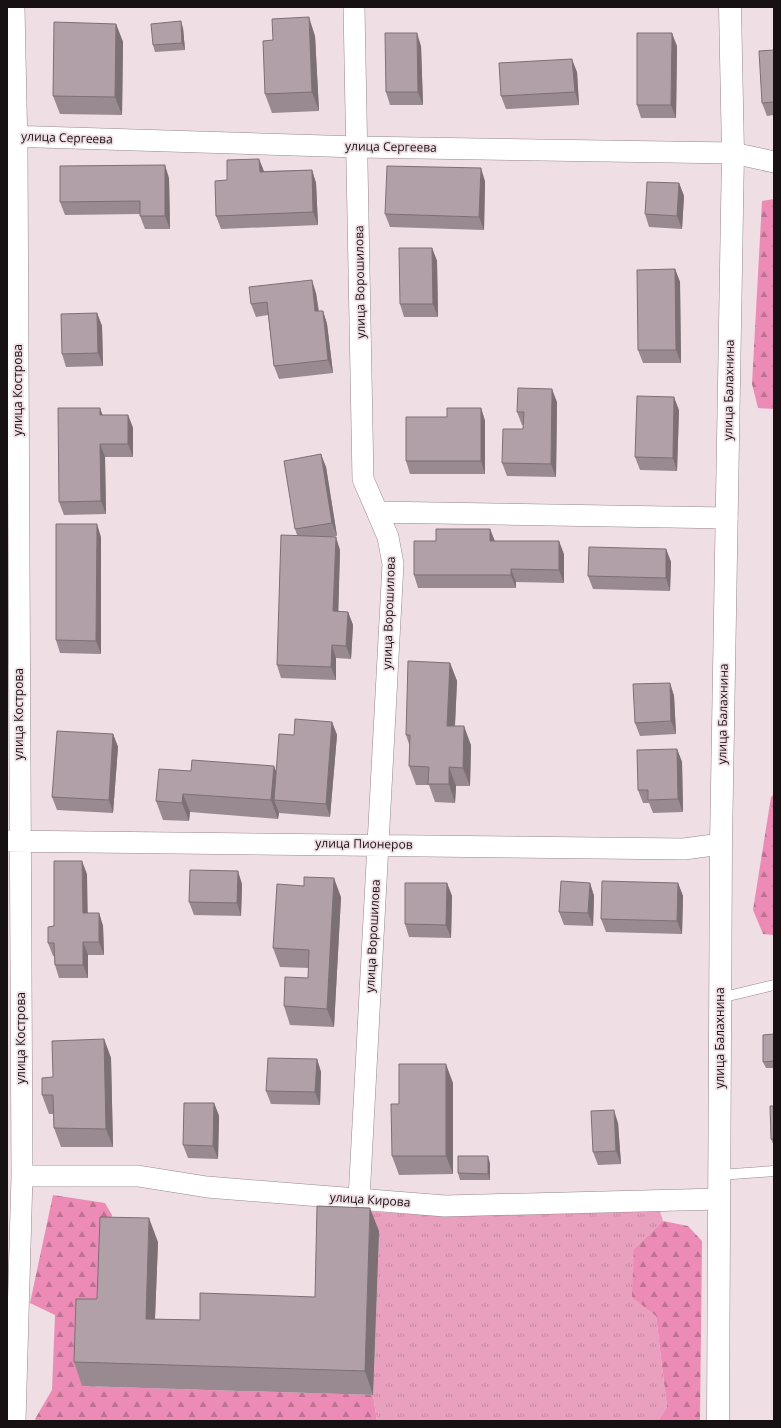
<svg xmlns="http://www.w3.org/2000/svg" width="781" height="1428" viewBox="0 0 781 1428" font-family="'Open Sans',sans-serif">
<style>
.grass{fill:url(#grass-tufts)}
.forest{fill:url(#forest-firs)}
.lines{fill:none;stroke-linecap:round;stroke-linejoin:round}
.lane-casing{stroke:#97878d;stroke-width:11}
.street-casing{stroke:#97878d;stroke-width:22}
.secondary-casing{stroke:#97878d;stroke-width:23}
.lane{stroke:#fff;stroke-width:10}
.street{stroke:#fff;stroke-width:21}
.secondary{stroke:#fff;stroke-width:22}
.wall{fill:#988a90}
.shaded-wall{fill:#7c7075}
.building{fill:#b1a0a7;stroke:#7c7075}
.labels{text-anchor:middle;stroke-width:3.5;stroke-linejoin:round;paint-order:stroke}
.street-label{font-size:12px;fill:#171113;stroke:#efdee4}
</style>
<defs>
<pattern id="grass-tufts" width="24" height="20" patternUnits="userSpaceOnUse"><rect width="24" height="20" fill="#e9a0be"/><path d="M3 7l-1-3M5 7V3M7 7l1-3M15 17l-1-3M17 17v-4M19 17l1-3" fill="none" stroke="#c789a2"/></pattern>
<pattern id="forest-firs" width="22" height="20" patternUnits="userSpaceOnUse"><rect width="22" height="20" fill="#ec8cb6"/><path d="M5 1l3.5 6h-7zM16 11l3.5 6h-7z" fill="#be7193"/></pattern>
</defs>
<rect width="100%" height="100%" fill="#efdee4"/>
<path class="grass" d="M328,1209L446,1216L660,1211L663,1221L634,1249L656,1316L667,1407L658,1421H377L373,1395L379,1232Z"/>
<path class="forest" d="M774,199V409L758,408L752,384L762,201Z
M774,794V935L763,934L753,910L771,797Z
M53,1195L105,1203L112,1215L82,1386L373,1395L377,1421H36L35,1419L52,1390L55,1315L30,1303Z
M663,1221L688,1226L702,1241L700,1421H658L667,1407L656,1316L632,1297L634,1249Z"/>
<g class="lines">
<g class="lane-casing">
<path id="lane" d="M720,998L774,985
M719,1175L774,1171"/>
</g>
<g class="street-casing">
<path id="street" d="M14,7L17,152L22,1176L15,1421
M354,7L363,479L388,537L393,564L359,1199
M7,136L358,147L733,153L774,162
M378,512L727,518
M7,841L684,849L721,844
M22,1176H138L207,1187L445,1206L719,1199"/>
</g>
<g class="secondary-casing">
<path id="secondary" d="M718,1421L721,844L733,153L730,7"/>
</g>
<use href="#lane" class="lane"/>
<use href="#street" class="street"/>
<use href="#secondary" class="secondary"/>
</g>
<path class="wall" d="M116,24L123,42L122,115L60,114L53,96Z
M183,28L185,50L155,52L153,45Z
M315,36L319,111L272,113L265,94Z
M421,46L423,105H390L386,92Z
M677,46L676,118H641L637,105Z
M774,50V115L767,116L762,103Z
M577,72L579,105L506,109L501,96Z
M259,159L264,171L312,170L316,183L318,225L221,229L216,216L227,180Z
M169,178L170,229H145L140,216V214L65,215L60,202Z
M485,181L484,230L390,227L385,214Z
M679,183L684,196L682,229L649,227L645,214Z
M432,248L437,261L438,317H404L400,304Z
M675,269L680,282L681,363H643L638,350Z
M316,293L319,311H323L327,324L333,373L279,379L274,366L268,315L256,317L251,304Z
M97,313L102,326L103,366L66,367L62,354Z
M557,402L556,477L507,476L502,463L523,429L524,425H522L517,412Z
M481,408L485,421V474H410L406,461L447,417Z
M679,410L677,471L640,470L635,457Z
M103,415H128L133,428V457H105L106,514L64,515L59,502Z
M326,467L337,536L331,537L340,550L338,612H348L353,625L351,659L336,658V680L281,678L277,665L297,535L295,529Z
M490,529L495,541L564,554V583L516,582V588H418L414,575L436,541Z
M101,537V654L60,653L56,640Z
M666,549L671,562L670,591L593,589L588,576Z
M450,663L457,681L455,726L471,745L470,786H456L455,803L435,802L429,785H416L409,766L410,747L406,735Z
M670,683L674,696L676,734L640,736L635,723Z
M332,722L337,735L330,817L279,813L278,819L190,812L189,821L163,820L156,801L191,771L274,766L276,772L294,735Z
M113,734L118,747L113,813L57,810L52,797Z
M677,749L682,762L683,812L653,813L649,803H643L638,790Z
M87,874V913H99L103,926L104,955H88V978H59L55,965L54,956H53L48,943L54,926Z
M447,883L452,896L451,938L409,937L405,924Z
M590,883L594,896L593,926L564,925L559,912Z
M678,883L683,896L682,934L606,932L601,919Z
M242,884L241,916L194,915L189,902Z
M341,897L334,1027L290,1025L284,1006L308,978L309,968L280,967L273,948Z
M774,1034V1068H766L763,1062Z
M104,1039L111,1058L113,1147H61L54,1128L53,1114H49L42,1095L53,1077Z
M317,1059L321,1072L320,1105L271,1104L266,1091Z
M453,1083V1174L399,1175L392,1156L399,1104Z
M214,1103L219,1116L218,1159L188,1158L183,1145Z
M774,1106V1146L771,1139Z
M618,1123L621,1164L598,1165L593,1152Z
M490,1163V1180H460L458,1173Z
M379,1231L373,1395L82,1386L74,1362L97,1299L158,1242L155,1319L200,1320L315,1297Z"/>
<path class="shaded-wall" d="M309,17L315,36L319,111L312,92Z
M181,21L183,28L185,50L182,43Z
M116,24L123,42L122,115L115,97Z
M417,33L421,46L423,105L418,92Z
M672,33L677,46L676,118L671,105Z
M572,59L577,72L579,105L575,92Z
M259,159L264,172H260Z
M165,165L169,178L170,229L165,216Z
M481,168L485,181L484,230L479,217Z
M312,170L316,183L318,225L313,212Z
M679,183L684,196L682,229L677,216Z
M432,248L437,261L438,317L433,304Z
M675,269L680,282L681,363L676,350Z
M312,280L316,293L320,324L315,311Z
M323,311L327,324L333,373L328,360Z
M97,313L102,326L103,366L98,353Z
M552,389L557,402L556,477L551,464Z
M674,397L679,410L677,471L673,458Z
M100,408L105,421L100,415Z
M481,408L485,421V474L481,461Z
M128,415L133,428V457L128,444Z
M100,444L105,457L106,514L101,501Z
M321,454L326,467L337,536L332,523Z
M97,524L101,537V654L96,641Z
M490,529L495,542L490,541Z
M336,537L340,550L338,624L333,611Z
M559,541L564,554V583L559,570Z
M666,549L671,562L670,591L666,578Z
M511,569L516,582V588L511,575Z
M348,612L353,625L351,659L346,646Z
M332,645L336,658V680L331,667Z
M450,663L457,681L454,744L447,726Z
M670,683L674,696L676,734L671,721Z
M332,722L337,735L330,817L326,804Z
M464,726L471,745L470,786L463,768Z
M113,734L118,747L113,813L109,800Z
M677,749L682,762L683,812L678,799Z
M274,766L281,785L274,800L279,813L278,819L271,800Z
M449,767L456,786L455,803L449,784Z
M183,794L190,812L189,821L182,803Z
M82,861L87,874L88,926L83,913Z
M238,871L242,884L241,916L237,903Z
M334,878L341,897L334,1027L327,1009Z
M447,883L452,896L451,938L446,925Z
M590,883L594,896L593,926L588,913Z
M678,883L683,896L682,934L677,921Z
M99,913L103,926L104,955L99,942Z
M83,942L88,955V978L83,965Z
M104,1039L111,1058L113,1147L106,1129Z
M317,1059L321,1072L320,1105L315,1092Z
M446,1064L453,1083V1174L446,1156Z
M214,1103L219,1116L218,1159L213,1146Z
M614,1110L618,1123L621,1164L616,1151Z
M488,1156L490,1163V1180L488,1174Z
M370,1208L379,1231L373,1395L365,1371Z
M149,1218L158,1242L154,1342L146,1319Z"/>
<path class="building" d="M309,17L312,92L265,94L263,41L273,40L272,19Z
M181,21L182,43L153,45L151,24Z
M54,22L116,24L115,97L53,96Z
M385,33H417L418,92H386Z
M637,33H672L671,105H637Z
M774,50V102L762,103L759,51Z
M572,59L575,92L501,96L499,63Z
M259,159L260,172L312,170L313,212L216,216L215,181L227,180V160Z
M165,165V216H140V201L60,202V166Z
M387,166L481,168L479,217L385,214Z
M647,182L679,183L677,216L645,214Z
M399,248H432L433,304H400Z
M675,269L676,350H638L637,270Z
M312,280L315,311H323L328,360L274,366L267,302L251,304L249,287Z
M97,313L98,353L62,354L61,314Z
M518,388L552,389L551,464L502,463L503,429H523L524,412H517Z
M637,396L674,397L673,458L635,457Z
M58,408H100V415H128V444H100L101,501L59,502Z
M447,408H481V461H406V417H447Z
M321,454L332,523L295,529L284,461Z
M56,524H97L96,641L56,640Z
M436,529H490V541H559V570L511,569V575H414V541H436Z
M281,535L336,537L333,611L348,612L346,646L332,645L331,667L277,665Z
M589,547L666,549V578L588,576Z
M408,661L450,663L447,726H464L463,768L449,767V784H428L429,767L409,766L410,735H406Z
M670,683L671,721L635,723L633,684Z
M295,719L332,722L326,804L274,800L279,734L294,735Z
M57,731L113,734L109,800L52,797Z
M677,749L678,799L648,800V790H638L637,750Z
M192,760L274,766L271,800L183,794L182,803L156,801L159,769L191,771Z
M54,861H82L83,913H99V942H83V965H55L54,943H48V927L54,926Z
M190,870L238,871L237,903L189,902Z
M304,877L334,878L327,1009L284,1006L285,977L308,978L309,950L273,948L277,884L304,886Z
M561,881L590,883L588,913L559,912Z
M602,881L678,883L677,921L601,919Z
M405,883H447L446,925L405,924Z
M774,1034V1061L763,1062V1035Z
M104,1039L106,1129L54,1128L53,1095H42V1078L53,1077L52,1041Z
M268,1058L317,1059L315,1092L266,1091Z
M399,1064H446V1156H392L391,1104H399Z
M184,1103H214L213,1146L183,1145Z
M770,1106H774V1139H771Z
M614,1110L616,1151L593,1152L591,1111Z
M458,1156H488V1174L458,1173Z
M317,1206L370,1208L365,1371L74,1362L76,1299H97L100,1217L149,1218L146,1319L200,1320V1293L315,1297Z"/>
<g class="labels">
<g class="street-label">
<text transform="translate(67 138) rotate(2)" y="4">улица Сергеева</text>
<text transform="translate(391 147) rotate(1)" y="4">улица Сергеева</text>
<text transform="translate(360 282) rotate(-91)" y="4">улица Ворошилова</text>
<text transform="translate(18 390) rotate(-90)" y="4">улица Кострова</text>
<text transform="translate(729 390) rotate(-89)" y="4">улица Балахнина</text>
<text transform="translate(389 613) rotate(-88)" y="4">улица Ворошилова</text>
<text transform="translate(19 714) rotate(-90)" y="4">улица Кострова</text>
<text transform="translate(723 714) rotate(-89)" y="4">улица Балахнина</text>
<text transform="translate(364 844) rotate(1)" y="4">улица Пионеров</text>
<text transform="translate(373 936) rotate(-87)" y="4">улица Ворошилова</text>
<text transform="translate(21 1038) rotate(-90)" y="4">улица Кострова</text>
<text transform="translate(720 1038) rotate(-90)" y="4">улица Балахнина</text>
<text transform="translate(370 1200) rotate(4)" y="4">улица Кирова</text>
</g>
</g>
<rect width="781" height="1428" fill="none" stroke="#171113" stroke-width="16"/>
</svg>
